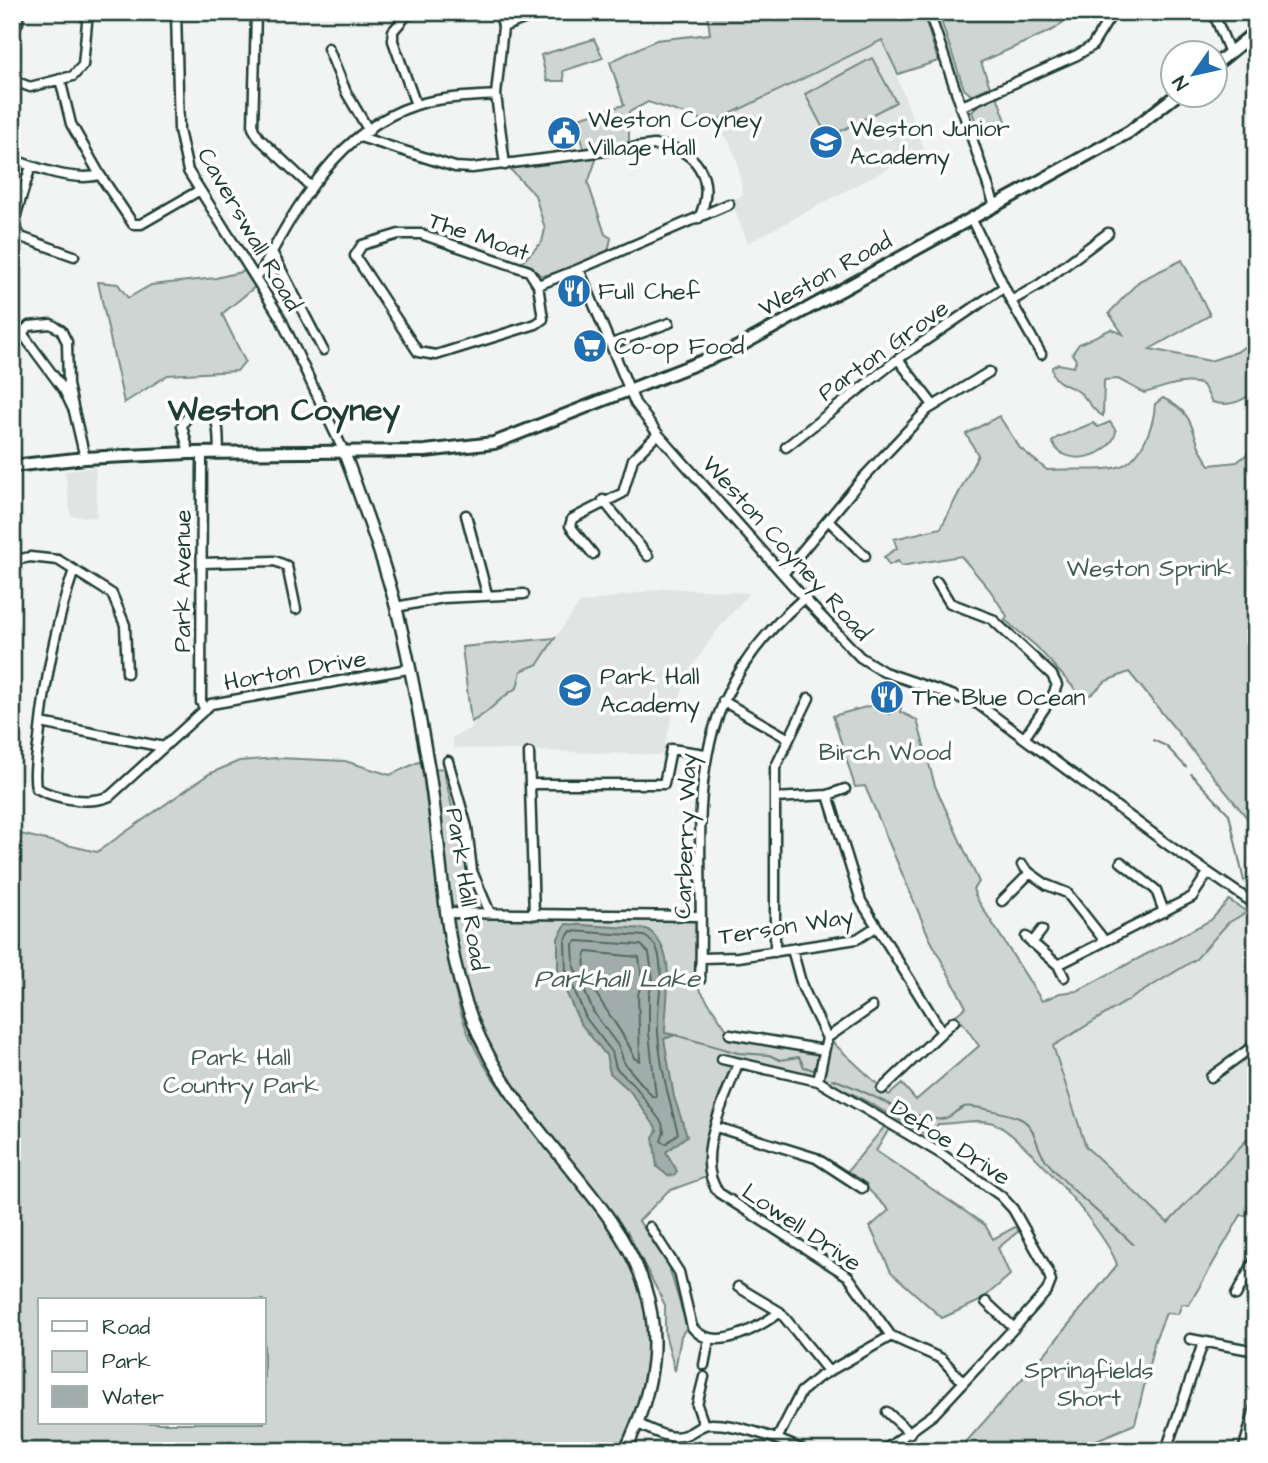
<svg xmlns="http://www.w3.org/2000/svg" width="1268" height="1463" viewBox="0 0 1268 1463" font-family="'Architects Daughter',sans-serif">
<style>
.built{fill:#e0e4e3}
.green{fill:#ced5d3;stroke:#768984;stroke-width:2;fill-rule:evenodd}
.water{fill:#a1adaa;stroke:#6d807b;stroke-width:2}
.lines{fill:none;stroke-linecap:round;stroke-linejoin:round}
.shore{stroke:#536a63;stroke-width:2}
.stream{stroke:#6d807b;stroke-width:2}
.minor-casing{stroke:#1f3d34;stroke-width:13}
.major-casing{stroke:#1f3d34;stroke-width:15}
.highway-casing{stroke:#1f3d34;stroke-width:16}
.minor{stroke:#fff;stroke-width:8}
.major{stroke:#fff;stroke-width:10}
.highway{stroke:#fff;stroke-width:10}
.labels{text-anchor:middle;stroke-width:7;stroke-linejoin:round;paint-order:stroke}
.poi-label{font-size:24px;fill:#1f3d34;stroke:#fff;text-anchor:start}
.street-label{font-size:24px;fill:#1f3d34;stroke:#fff}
.park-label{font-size:24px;fill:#425b54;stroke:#fff}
.water-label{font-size:26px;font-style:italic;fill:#465f57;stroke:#fff}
.district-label{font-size:32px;font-weight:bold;fill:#1f3d34;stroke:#fff}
</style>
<rect width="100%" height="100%" fill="#f2f3f3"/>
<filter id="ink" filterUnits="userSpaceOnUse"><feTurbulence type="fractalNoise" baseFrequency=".0143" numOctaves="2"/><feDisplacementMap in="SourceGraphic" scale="14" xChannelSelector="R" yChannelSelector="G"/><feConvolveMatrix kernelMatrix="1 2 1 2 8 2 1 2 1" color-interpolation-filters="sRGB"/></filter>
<g filter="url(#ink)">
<path class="built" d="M883,40L924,149L748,243L731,201L743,195L737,160L728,139L712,123Z
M95,467L97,517L71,516L65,471Z
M666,588L749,593L718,629L692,667L673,713L662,755L454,748L452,738L471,728L462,647L555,638L580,603Z
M886,683L902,691L896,707L889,714L873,705Z
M1247,912L1256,918V1131L1168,1223L1086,1147L1053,1046L1196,959L1228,923Z"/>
<path class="green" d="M707,12H923L938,61L898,74L882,40L712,123L648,102L629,112V148L584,152L578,118L624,105L610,62L656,40L710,34Z
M938,12H1075L1055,29L981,62L990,87L971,95L964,89Z
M594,39L603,58L563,71L564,81H547L541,55Z
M872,58L896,102L828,138L805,94Z
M997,96L1006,121L979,131L972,112L981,103Z
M583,157H597L588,183L605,234L611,238L608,252L573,269L542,276L522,262L542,242L545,229L535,195L508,167Z
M1182,260L1210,315L1150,349L1210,361L1237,352L1256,338V390C1242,402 1229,407 1212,402L1203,385C1184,378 1163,388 1144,393L1118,379L1104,380L1103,416C1092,411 1088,399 1079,392C1068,384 1052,384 1052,367L1058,364L1074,367L1076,360L1072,354L1079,344L1111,329L1123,334L1109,313L1139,281Z
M245,271L256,286L222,314L245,361L237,371L168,375L124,403L98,282L118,284L128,298L151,285L216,278Z
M1163,398C1202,417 1187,436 1210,465L1237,462L1256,447V829L1129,672L1106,681L1092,694L1083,698L1037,647L1005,620L1007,616L990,590L961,556L901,566L898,561L889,565L884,557L897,548L894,539L941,528L978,455L966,434L999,416L1020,448L1047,470C1066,468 1102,472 1118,467C1141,461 1154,425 1155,404Z
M1110,422L1116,431C1113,455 1066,471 1052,442L1058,437L1093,423L1098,427Z
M555,638L538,664L521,671L517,688C499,697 489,714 471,722L462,647Z
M873,705L889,714L896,707L901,708L900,712L917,720L935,786L979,882L973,889L977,899L1042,1001L1060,993L1077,991L1211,920L1229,900L1247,912L1228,923L1196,959L1053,1046L1086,1147L1168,1223L1256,1130V1183L1252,1193L1256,1196V1203L1252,1202L1245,1216L1241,1215L1189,1305L1182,1304L1178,1314L1166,1313L1155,1340L1135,1424L1070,1451H958L1047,1351L1117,1265C1109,1235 1022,1134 993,1123C979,1118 953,1124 938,1124L929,1137L857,1096L822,1080L829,1039L889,1095L902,1084L916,1100L979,1046L962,1022L957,1025L952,1018L966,1007L929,937L865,786L855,787L833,716Z
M277,758L345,761L390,775L421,761C427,805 434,849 439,893C445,939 450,984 466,1028C479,1063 503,1093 526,1122C614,1233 695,1301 619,1451H12V832L97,852L209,774L239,761ZM40,1300H264V1423H40Z
M443,768L469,879L477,894L467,907L452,906L449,899L433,769Z
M446,913L700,916L698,981H694L729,1033L824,1050L818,1081L738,1063L710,1144L709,1176L668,1191L639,1221L668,1264L687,1327L681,1336L675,1371L665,1333V1305L627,1231L620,1234L529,1117L472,1021Z
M885,1126L889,1129L876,1151L985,1225L993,1239L1017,1226L1020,1230L998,1248L1010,1275L986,1296L983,1303L980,1301L942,1318L891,1272L870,1227L889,1210L866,1187L845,1174Z"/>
<path class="water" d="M566,924L647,929C679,951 665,999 665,1033L675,1035L664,1039L674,1097L687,1136L666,1152L677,1171L674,1175L668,1176L657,1167L653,1137L657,1131L655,1126L629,1090L610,1073L606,1055L580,1023L558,974V938Z"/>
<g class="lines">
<path class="shore" d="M571,931L644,936C651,940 656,944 658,952C665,978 656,1005 658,1032C660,1066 669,1100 678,1133L666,1144L661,1141L664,1132L662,1123L635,1086L616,1068L612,1052L586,1018L566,970L565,940Z
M577,941L641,945L649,953L653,980L649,995V1033L656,1097L652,1096L624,1063L619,1047L594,1013L574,967L573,944Z
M587,952L639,957L642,979L638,995L640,1061L634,1058C628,1032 572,976 587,952Z"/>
<path class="stream" d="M1153,740L1166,746L1186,767
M1191,774L1229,814L1244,881
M675,1035L738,1053L769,1055L780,1060L799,1057L804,1067L814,1070
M832,1079C868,1090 898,1114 935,1119C949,1121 953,1112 964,1107C971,1104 1013,1115 1021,1119C1037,1127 1035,1147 1045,1159C1066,1187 1107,1219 1133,1244"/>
<g class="minor-casing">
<path id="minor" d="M18,12V23
M176,12L179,130L188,171L280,317L344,452
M256,12L253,128L259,138L310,186
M500,12L503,27L496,95L505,165
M929,12L995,206
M1213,12L1230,53
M503,27L542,12
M328,48L346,92L369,131
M60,79L71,124L100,175
M12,80L30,87L73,76L83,65L88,12
M416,105L393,41V31L406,16L417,12
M960,107L1077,55L1092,46L1113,12
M360,137L455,167L472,168L654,145C696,146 717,179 699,218
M12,159C36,168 74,182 100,175L133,224H141L200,190
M31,166L13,224L21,237L74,256
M971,218L1011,301L1041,354
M399,234H421L529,271L538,285L543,319L536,324L436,355L418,352L355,256L362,245Z
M272,252L323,350
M579,269L729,204
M255,277L261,272C297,205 338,130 416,105C441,97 470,97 496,95
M538,285L579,269L635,403L658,434L804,598L860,657L884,672L978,704L1171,847L1256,905
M1011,301L1039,285L1108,233
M611,344L669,323
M898,359L933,405
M74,411L68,385L67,342L61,330L51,324L29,326L23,332L24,336L64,390L74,411L85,458
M786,447L898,359L1004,287
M189,453L182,426C187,414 204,402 214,417C220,426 218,442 219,452
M202,453L201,702L204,708
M603,500L648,556
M466,515L487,594
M828,520L865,556
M593,554L570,526L572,519L623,493L633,459L658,434
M12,561L30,557L58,560L112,594L125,625L127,673
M202,563L275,561L287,566L296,609
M74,570C55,625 45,681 39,739C37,755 33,772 36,788C56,799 90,805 110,796L211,704L408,669
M783,574L862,479L927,410L989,372
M937,582L950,603L992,619L1052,675L1057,685L1052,697L1025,737
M396,607L443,598L524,594
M723,701L789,739
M41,723L164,747
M529,753L534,915
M448,761L467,827L472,871L490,913
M531,784H664L671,749L705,754
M828,795L845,789
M775,798L828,795L861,901L942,1032L882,1089
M1121,862L1156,890L1164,912
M1022,865L1030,873
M1002,901L1030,873L1047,885L1067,893L1104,940
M446,913L700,916
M1026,937L1058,965L1192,897L1208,873
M1032,943L1042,930
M792,949L802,986L827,1038L818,1081
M775,952V768L809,698
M701,958L738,957L857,939L876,927
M1058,965L1064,977
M700,980C707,824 669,715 804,598
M942,1032L954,1021
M730,1034L824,1050
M827,1038L872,1007
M722,1059L818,1081L943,1155L1001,1196L1013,1209L1047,1269L1051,1281L1047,1291L1014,1328L934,1414L883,1451
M738,1063C726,1099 692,1159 719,1193L848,1276L891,1336L942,1359L963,1382
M1211,1077L1256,1044
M716,1127L816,1158L862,1188
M650,1227L679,1272L692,1327C714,1355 759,1327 780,1312
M738,1287L780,1312L829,1372
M1236,1295L1256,1258
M986,1302L1014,1328
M1190,1339L1256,1351
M704,1365L709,1339
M887,1412L910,1433
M638,1424C652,1430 670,1441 685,1435C694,1432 701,1424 710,1424C736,1423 782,1440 805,1451
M704,1425L697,1405L704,1377
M778,1437L801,1392L819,1377L891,1336
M1166,1450L1203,1343
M1243,1451L1256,1404"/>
</g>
<g class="major-casing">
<path id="major" d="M344,452C363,505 383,557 397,611C410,661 419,714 428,764C443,849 440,938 472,1019C535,1183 725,1245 625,1451"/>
</g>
<g class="highway-casing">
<path id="highway" d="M1216,64L1256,31
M12,466L85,458L189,453L425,451L494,443L736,348L1129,132L1178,94"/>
</g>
<use href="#minor" class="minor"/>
<use href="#major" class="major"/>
<use href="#highway" class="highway"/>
</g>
</g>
<defs>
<g id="civic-disc" transform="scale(1.75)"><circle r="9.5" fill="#1f6fb2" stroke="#fff"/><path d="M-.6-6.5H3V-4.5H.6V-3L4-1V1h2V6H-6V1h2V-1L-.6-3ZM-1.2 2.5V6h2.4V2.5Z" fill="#fff"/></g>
<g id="school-disc" transform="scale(1.75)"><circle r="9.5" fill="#1f6fb2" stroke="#fff"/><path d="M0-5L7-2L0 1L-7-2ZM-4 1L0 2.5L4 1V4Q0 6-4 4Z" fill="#fff"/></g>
<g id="restaurant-disc" transform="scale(1.75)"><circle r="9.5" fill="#1f6fb2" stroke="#fff"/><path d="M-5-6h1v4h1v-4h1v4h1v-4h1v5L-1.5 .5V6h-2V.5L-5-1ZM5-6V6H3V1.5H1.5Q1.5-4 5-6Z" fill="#fff"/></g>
<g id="supermarket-disc" transform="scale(1.75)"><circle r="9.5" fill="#1f6fb2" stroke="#fff"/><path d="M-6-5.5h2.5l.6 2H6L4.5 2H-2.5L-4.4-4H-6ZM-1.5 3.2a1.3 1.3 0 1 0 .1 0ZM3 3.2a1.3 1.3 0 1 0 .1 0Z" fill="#fff"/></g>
</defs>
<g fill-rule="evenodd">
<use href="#civic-disc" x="564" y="133"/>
<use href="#school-disc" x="826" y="142"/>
<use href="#restaurant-disc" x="574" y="291"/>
<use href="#supermarket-disc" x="590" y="346"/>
<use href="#school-disc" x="575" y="690"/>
<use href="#restaurant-disc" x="887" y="697"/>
</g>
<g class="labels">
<g class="poi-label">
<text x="588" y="127">Weston Coyney<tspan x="588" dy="28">Village Hall</tspan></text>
<text x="850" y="136">Weston Junior<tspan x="850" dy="28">Academy</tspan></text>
<text x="598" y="299">Full Chef</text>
<text x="614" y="354">Co-op Food</text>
<text x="600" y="684">Park Hall<tspan x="600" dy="28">Academy</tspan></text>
<text x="912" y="705">The Blue Ocean</text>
</g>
<g class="street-label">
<text transform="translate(250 229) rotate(60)" y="8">Caverswall Road</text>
<text transform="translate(479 236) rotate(19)" y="8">The Moat</text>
<text transform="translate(825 274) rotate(-29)" y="8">Weston Road</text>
<text transform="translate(883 350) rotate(-36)" y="8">Parton Grove</text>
<text transform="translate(787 548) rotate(48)" y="8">Weston Coyney Road</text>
<text transform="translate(182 581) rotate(-90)" y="8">Park Avenue</text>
<text transform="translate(295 670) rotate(-10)" y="8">Horton Drive</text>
<text transform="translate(685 836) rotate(-88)" y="8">Carberry Way</text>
<text transform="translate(467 889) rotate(81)" y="8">Park Hall Road</text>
<text transform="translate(786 926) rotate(-9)" y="8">Terson Way</text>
<text transform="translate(951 1142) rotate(33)" y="8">Defoe Drive</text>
<text transform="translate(802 1227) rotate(34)" y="8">Lowell Drive</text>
</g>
<g class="park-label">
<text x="1149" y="576">Weston Sprink</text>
<text x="885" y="760">Birch Wood</text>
<text x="241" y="1065">Park Hall<tspan x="241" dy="28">Country Park</tspan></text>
<text x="1089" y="1378">Springfields<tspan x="1089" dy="28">Short</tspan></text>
</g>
<g class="water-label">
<text x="617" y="987">Parkhall Lake</text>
</g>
<g class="district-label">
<text x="284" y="420">Weston Coyney</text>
</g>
</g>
<rect width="1268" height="1463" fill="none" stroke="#fff" stroke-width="42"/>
<rect x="21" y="21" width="1226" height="1421" fill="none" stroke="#1f3d34" stroke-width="2.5" filter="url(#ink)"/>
<rect x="38" y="1298" width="228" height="126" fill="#ffffff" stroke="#a5b1ae" stroke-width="2"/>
<rect x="52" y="1321" width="35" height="10" fill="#ffffff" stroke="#a5b1ae" stroke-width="2"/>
<text x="102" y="1334" font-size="21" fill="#1f3d34">Road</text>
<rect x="52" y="1351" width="35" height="21" fill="#ced5d3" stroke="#a5b1ae" stroke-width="2"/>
<text x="102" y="1368" font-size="21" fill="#1f3d34">Park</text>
<rect x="52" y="1386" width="35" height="21" fill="#a1adaa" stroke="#a5b1ae" stroke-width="2"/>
<text x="102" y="1404" font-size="21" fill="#1f3d34">Water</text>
<g transform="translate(1194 74) rotate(236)"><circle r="33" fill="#ffffff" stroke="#a5b1ae" stroke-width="2"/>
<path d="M0-5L12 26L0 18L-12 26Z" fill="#1f6fb2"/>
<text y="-10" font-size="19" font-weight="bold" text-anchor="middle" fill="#1f3d34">N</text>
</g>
</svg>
